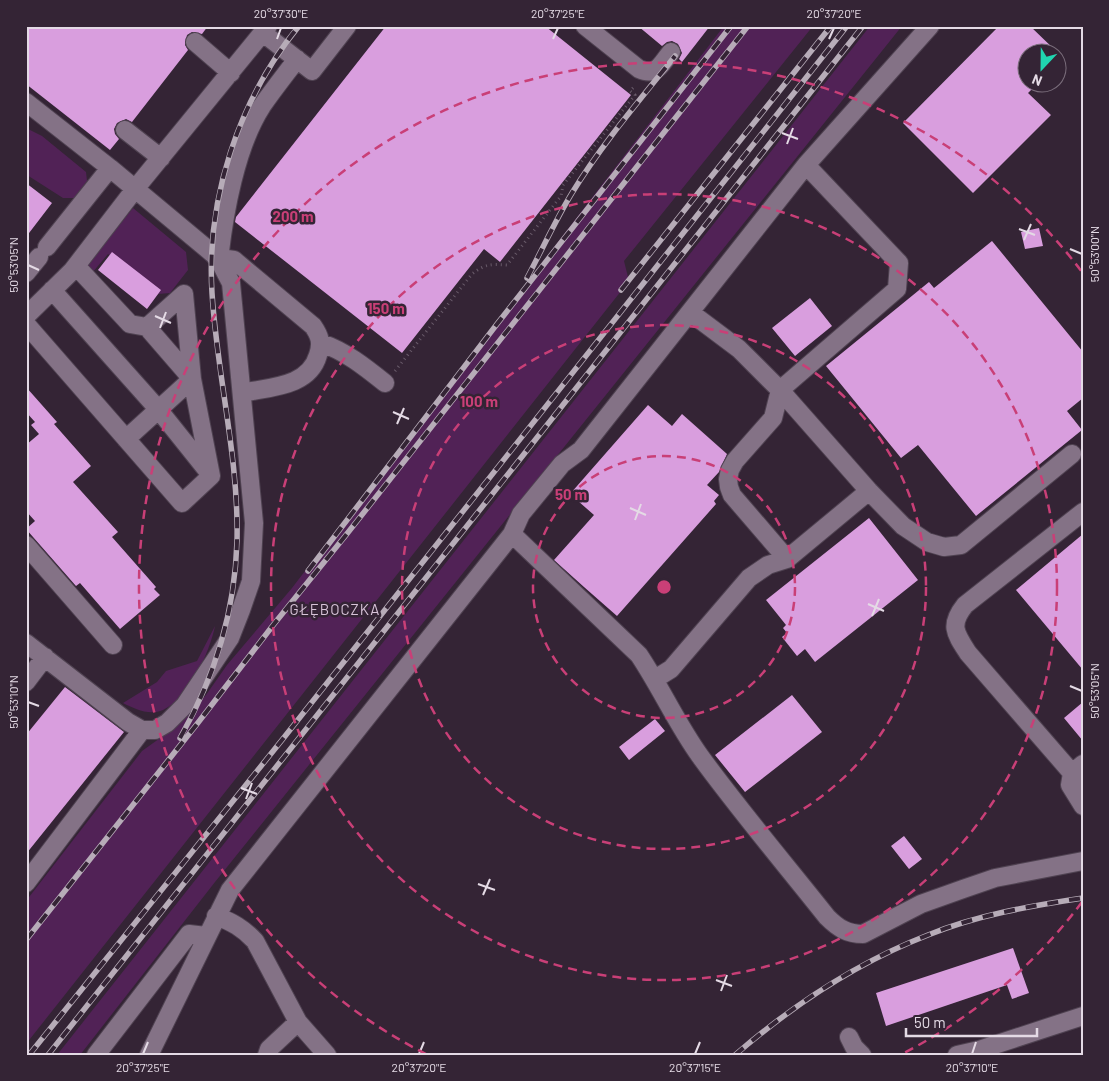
<svg xmlns="http://www.w3.org/2000/svg" width="1109" height="1081" viewBox="0 0 1109 1081" font-family="Barlow,sans-serif">
<style>
.green{fill:#512256}
.building{fill:#d99ede}
.lines{fill:none;stroke-linecap:round;stroke-linejoin:round}
.minor-casing{stroke:#4f4251;stroke-width:20}
.path{stroke:#695b6a;stroke-width:3;stroke-dasharray:1 4;stroke-linecap:butt}
.minor{stroke:#847286;stroke-width:18}
.rail-casing{stroke:#b7acb8;stroke-width:5.5}
.rail{stroke:#342435;stroke-width:4;stroke-dasharray:11;stroke-linecap:butt}
.ticks{fill:none;stroke:#e4dae5;stroke-width:2}
.ring{fill:none;stroke:#c93f77;stroke-width:2.5;stroke-dasharray:9 6}
.labels{text-anchor:middle;stroke-width:5;stroke-linejoin:round;paint-order:stroke}
.neighbourhood-label{font-size:15px;letter-spacing:1px;fill:#d8c3d9;stroke:#342435}
.centre{fill:#c93f77;stroke:#342435;stroke-width:2.5}
.ring-label{font-size:15px;text-anchor:middle;font-weight:bold;fill:#c93f77;stroke:#342435;stroke-width:5;stroke-linejoin:round;paint-order:stroke}
.neatline{fill:none;stroke:#e4dae5;stroke-width:2}
.ticks-label{font-size:12px;text-anchor:middle;fill:#e4dae5}
</style>
<rect width="100%" height="100%" fill="#342435"/>
<path class="green" d="M724,26H813L624,261L629,281L26,1044V901L142,751L170,731L185,718L206,695L227,665L292,588Z
M870,26H902L215,882L80,1055H57Z
M26,128L42,136L86,172L87,181L74,198H63L27,175L26,180Z
M133,208L186,252L188,270L170,293L158,294L108,254L92,273L85,268Z
M215,626C210,651 189,698 163,710C149,716 135,709 123,703L157,682L166,671L197,661Z"/>
<path class="building" d="M26,26H208L202,34L192,32L187,35L185,45L188,50L132,122L126,119L117,123L114,129L115,134L119,139L110,150L26,84Z
M386,26H545L631,95L500,262L484,249L402,353L235,222L236,217Z
M638,26H710L682,62L679,59L682,53L678,44L672,41L667,42L662,46Z
M999,26H1030L1057,52H1026V82H1039L1028,93L1051,115L973,193L903,123Z
M26,183L52,203L26,237Z
M1039,228L1043,246L1025,249L1021,232Z
M992,241L1083,352V398L1067,411L1082,430L976,516L918,445L901,458L826,366L929,282L934,288Z
M112,252L161,290L147,309L98,270Z
M810,298L832,326L795,356L772,328Z
M26,387L57,422L54,424L91,466L73,482L118,532L112,537L156,587L154,589L160,595L120,629L80,583L76,586L26,529L35,521L26,511V445L39,434L31,425L35,422L26,412Z
M648,405L672,426L682,414L727,454L719,472L707,485L719,495L714,501L716,504L617,616L584,587L554,560L594,515L570,494Z
M869,518L918,580L815,662L805,649L797,656L782,637L787,633L783,628L786,625L766,600Z
M1083,534V670L1016,590Z
M65,687L124,732L26,854V735Z
M792,695L822,732L745,792L715,755Z
M1083,702V741L1064,718Z
M655,719L665,731L629,760L619,747Z
M904,836L922,859L909,869L891,846Z
M1013,948L1029,993L1012,999L1007,985L886,1026L876,993Z"/>
<g class="lines">
<g class="minor-casing">
<path id="minor" d="M585,26L639,69C657,77 660,65 671,52
M930,26L806,165L899,263L897,289L780,390L869,491L903,526L927,542L944,547L961,545L1072,454
M263,33L312,71L347,26
M195,42L231,73
M26,102L110,168L212,253L219,260L231,283L254,523L251,581L241,610L230,638L185,705L167,723L155,730H142L128,722L26,643
M125,130L161,158
M47,247L110,168
M76,266L130,324L147,327L192,379L126,439
M26,273L39,257
M52,290L158,409L210,474
M691,313L739,349L780,390L773,418L735,461L730,470L728,479L729,487L732,495L787,559
M26,316L72,271L135,189L268,26
M26,324L182,503L211,476L192,379L184,294L147,327
M321,343C345,351 365,367 385,383
M242,393C270,387 309,387 318,355C322,343 320,336 313,326L234,260L227,259L219,260C224,213 236,146 262,106C273,90 285,75 297,59
M1083,512L965,605C949,625 955,633 968,653L1072,773L1083,777
M512,534L521,514L562,464L581,450L806,165
M26,545L113,645
M655,679L671,669L749,578L768,565L787,559L869,491
M26,682L45,657
M1083,764L1072,773L1070,785L1083,806
M26,883L142,730
M216,916C232,922 243,928 255,941L298,1022L327,1055
M849,1037L854,1047L862,1055
M96,1055L189,934L206,936
M149,1055L230,890L512,534L639,655C661,688 677,724 700,756C740,811 785,864 827,917C838,928 847,934 863,934L921,904L963,889L995,878L1083,861
M267,1055L269,1049L298,1022
M957,1055L979,1050L1083,1016"/>
</g>
<path class="path" d="M395,371L472,274C485,264 490,264 507,265L561,196L563,185L635,95L630,91L635,86"/>
<use href="#minor" class="minor"/>
<g class="rail-casing">
<path id="rail" d="M527,278C542,250 555,221 572,193C602,144 639,101 675,56
M621,290L831,26
M308,571L497,324L731,26
M180,738C215,677 235,611 237,541C239,458 217,376 212,293C206,198 239,99 299,26
M26,940L197,724L274,624L346,535L748,26
M29,1055L282,740L847,26
M48,1055L863,26
M735,1055C793,1005 856,963 928,935C977,915 1030,906 1083,898"/>
</g>
<use href="#rail" class="rail"/>
</g>
<path class="ticks" d="M277,39L281,28M553,39L558,28M829,39L834,28M782,133L798,139M787,144L793,128M1019,229L1035,235M1024,240L1031,224M1070,249L1082,254M28,265L39,270M155,316L171,323M160,328L166,312M393,412L409,419M397,424L404,408M630,508L646,515M635,520L641,504M868,604L884,611M872,616L879,599M1070,686L1082,691M28,702L39,706M241,788L257,794M246,799L252,783M478,884L495,890M483,895L490,879M716,980L732,986M721,991L727,975M143,1054L148,1042M419,1054L424,1042M695,1054L700,1042M972,1054L976,1042"/>
<g class="ring">
<circle cx="664" cy="587" r="131"/>
<circle cx="664" cy="587" r="262"/>
<circle cx="664" cy="587" r="393"/>
<path d="M1082 902A524 524 0 0 1 902 1054M426 1054A524 524 0 1 1 1082 272"/>
</g>
<g class="labels">
<g class="neighbourhood-label">
<text x="335" y="615">GŁĘBOCZKA</text>
</g>
</g>
<circle cx="664" cy="587" r="8" class="centre"/>
<g class="ring-label">
<text x="293" y="222">200 m</text>
<text x="386" y="314">150 m</text>
<text x="479" y="407">100 m</text>
<text x="571" y="500">50 m</text>
</g>
<rect width="1109" height="1081" fill="none" stroke="#342435" stroke-width="55"/>
<g transform="translate(1042 68) rotate(202)"><circle r="24" fill="#342435" stroke="#7a6d7b"/>
<path d="M0-4L9 19L0 12L-9 19Z" fill="#20d5b0"/>
<text y="-8" font-size="14" font-weight="bold" text-anchor="middle" fill="#e4dae5">N</text>
</g>
<path d="M906 1028v8h131v-8" fill="none" stroke="#e4dae5" stroke-width="2.5"/>
<text x="914" y="1028" font-size="15" fill="#e4dae5" stroke="#342435" stroke-width="4" paint-order="stroke">50 m</text>
<rect x="28" y="28" width="1054" height="1026" class="neatline"/>
<g class="ticks-label">
<text x="281" y="18">20°37'30"E</text>
<text x="558" y="18">20°37'25"E</text>
<text x="834" y="18">20°37'20"E</text>
<text transform="translate(1095 254) rotate(-90)" y="4">50°53'00"N</text>
<text transform="translate(14 265) rotate(-90)" y="4">50°53'05"N</text>
<text transform="translate(1095 691) rotate(-90)" y="4">50°53'05"N</text>
<text transform="translate(14 702) rotate(-90)" y="4">50°53'10"N</text>
<text x="143" y="1072">20°37'25"E</text>
<text x="419" y="1072">20°37'20"E</text>
<text x="695" y="1072">20°37'15"E</text>
<text x="972" y="1072">20°37'10"E</text>
</g>
</svg>
